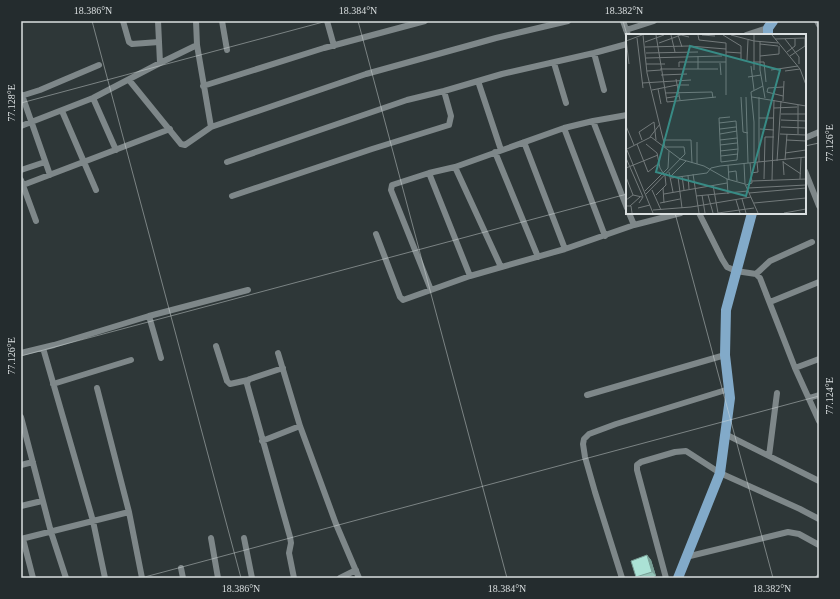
<svg xmlns="http://www.w3.org/2000/svg" width="840" height="599" viewBox="0 0 840 599" font-family="'Times New Roman',serif">
<style>
.lines{fill:none;stroke-linecap:round;stroke-linejoin:round}
.minor{stroke:#7e8789;stroke-width:6}
.primary{stroke:#82aac9;stroke-width:10}
.wall{fill:#93c2b7}
.shaded-wall{fill:#789e95}
.building{fill:#abe2d5;stroke:#789e95}
.ticks{fill:none;stroke:#dadfe0;stroke-width:1;stroke-opacity:0.45}
.inset-road{fill:none;stroke:#737a7b;stroke-width:1}
.view{fill:#388b85;fill-opacity:0.15;stroke:#388b85;stroke-width:2}
.inset-edge{fill:none;stroke:#dadfe0;stroke-width:2}
.neatline{fill:none;stroke:#dadfe0;stroke-width:1.5}
.ticks-label{font-size:10px;text-anchor:middle;fill:#dadfe0}
</style>
<rect width="100%" height="100%" fill="#2e3738"/>
<g class="lines">
<path class="minor" d="M123,21L129,42L132,44L159,42
M158,21L160,63
M196,21L197,45L211,127
M222,21L227,50
M327,21L334,46
M623,21L628,35
M817,21L819,25
M626,30L654,21
M746,35L768,28
M594,53L604,90
M554,63L566,103
M129,80L181,144L185,145L211,127L366,74L496,38L568,21
M478,81L501,150
M203,86L324,48L425,21
M22,95L50,175
M21,96L40,90L99,65
M93,98L116,150
M62,111L96,190
M593,121L627,208
M21,126L93,98L160,63L197,45
M564,128L605,236
M805,138L819,132
M524,142L565,249
M495,152L538,257
M227,162L407,100L444,91L502,74L594,53L627,44
M455,167L501,267
M21,170L45,162
M805,171L819,206
M429,173L470,276
M21,180L36,221
M23,185L170,129
M232,196L372,149L449,125L451,116L444,91
M629,213L634,225
M699,213L722,259L727,267L736,271L756,274L760,278L795,368L819,421
M376,234L400,297L403,300L470,276L565,249L634,225L681,213
M756,274L770,261L812,242
M431,290L391,190L392,185L429,173L455,167L564,128L593,121L627,115
M770,302L819,282
M149,316L161,358
M216,346L227,381L230,384L248,380
M43,348L93,521L105,578
M21,353L54,345L149,316L248,290
M278,353L300,426L336,524L359,578
M283,368L250,379L248,380L247,384L290,537L291,543L289,553L294,578
M795,368L819,359
M53,384L131,360
M97,388L129,512L142,578
M587,395L725,355
M809,398L819,395
M21,417L51,532L66,578
M725,434L819,481
M262,441L300,426
M769,456L777,393
M21,465L33,462
M21,506L42,501
M211,538L218,578
M244,538L252,578
M21,539L129,512
M23,539L33,578
M686,557L788,532L799,534L819,545
M181,568L183,578
M340,578L356,570
M622,578L595,492L585,457L583,444L584,439L589,434L616,424L729,389
M666,578L637,470V465L641,462L675,452L686,451L720,473L800,509L819,519
M818,578L819,577"/>
<path class="primary" d="M768,35V28L773,21
M678,578L720,473L730,398L725,355L726,310L752,213"/>
</g>
<path class="wall" d="M647,555L651,560L656,576L651,578H637L636,577Z"/>
<path class="shaded-wall" d="M647,555L651,560L656,576L652,572Z"/>
<path class="building" d="M647,555L652,572L636,577L631,561Z"/>
<path class="ticks" d="M92,21L241,578M358,21L507,578M623,21L627,35M21,103L327,21M805,146L819,143M675,213L773,578M21,356L627,194M141,578L819,396"/>
<g transform="translate(626 34)">
<rect width="180" height="180" fill="#2e3738"/>
<path class="inset-road" d="M17,1L21,39L39,113M30,1L41,68L90,63M45,1L49,18M52,1L56,13M72,1L73,6L100,9V61M76,1L89,2M97,1L115,12V25M105,1L128,7L152,9M128,1V36M146,1L174,35L180,51M11,4L17,54M0,5L3,30M149,5L180,4M159,5L173,23V30M0,7L16,1M134,7V36L139,64M19,8L38,1M33,9L55,1L63,3M134,10L152,12M19,13L63,12L100,15M100,18L115,19M161,18L169,12V5M20,19L72,18M134,22L153,20V12M164,22L179,12V4M20,24L96,22M121,26L122,6M127,28H138L140,48M94,29L95,41M20,30H39M125,32L128,56M53,33V28H100M34,35H92M72,35V22M145,36L172,32M21,37L35,36M159,37L174,35M35,41L61,40M122,43L135,41M50,45L54,66M16,49L65,46M32,55L35,70M26,56L51,51H63M141,58L142,54L157,53M141,58L157,62M39,59L86,58L87,64M115,63L117,98L122,99M120,63L122,129M126,63L180,72M40,64L53,62M157,67L158,47M148,74L171,73M155,80H180M133,84H148M155,86L180,87M93,89L110,87L112,115L111,126L95,128M0,92L8,111M155,93L180,94M94,95L110,93M134,95L148,96M94,100L111,97M154,100L180,101M172,100V71M24,103L34,90M16,106L13,98L28,88L30,106M37,106H65L66,129M94,106L111,104M161,106L180,107M71,108V130M11,110L22,138L32,130M20,110L31,119L34,134L39,142L40,151L30,161M94,111L111,109M1,115L25,103L54,125L78,132L101,145L119,150L132,179M1,116L27,179M94,117L112,115M159,119L180,116M95,122L112,120M0,124L17,163L13,169M159,126L161,100M151,127L155,67M157,127L158,141M95,128L93,84L104,83M128,128V88L125,58L137,52M133,128V63M157,128L175,140M118,129L119,150M102,131L103,146M0,134L32,121M43,138L47,158M103,138L110,137L111,147M125,139L132,138L131,128M67,140L73,179M62,141L63,155M45,142L60,127M56,142L58,156M0,143L7,161M52,143L56,174M45,144L81,139L85,134L94,132L180,123M101,145L102,160M138,145L139,103H148M174,145L175,124M146,146L148,66M126,147L180,145M87,151L92,179M120,151L126,149L124,129M37,154L38,169M122,154L180,151M26,156L35,176M19,157L42,134L43,117M123,159L180,154M20,160L59,120L58,113H39M38,160L101,149M76,161L79,179M82,161L87,179M70,162L122,157M116,165L120,179M0,166L7,161L16,163M110,166L114,179M34,169L54,165M128,169L180,164M0,172H5L6,179M4,172L14,163M12,174L24,171M27,176L65,173L125,163M92,179L128,174M158,179L180,175"/>
<path class="view" d="M64,12L154,36L120,162L30,138Z"/>
<rect width="180" height="180" class="inset-edge"/>
</g>
<rect width="840" height="599" fill="none" stroke="#242c2e" stroke-width="44"/>
<rect x="22" y="22" width="796" height="555" class="neatline"/>
<g class="ticks-label">
<text x="93" y="14">18.386°N</text>
<text x="358" y="14">18.384°N</text>
<text x="624" y="14">18.382°N</text>
<text transform="translate(11 103) rotate(-90)" y="4">77.128°E</text>
<text transform="translate(829 143) rotate(-90)" y="4">77.126°E</text>
<text transform="translate(11 356) rotate(-90)" y="4">77.126°E</text>
<text transform="translate(829 396) rotate(-90)" y="4">77.124°E</text>
<text x="241" y="592">18.386°N</text>
<text x="507" y="592">18.384°N</text>
<text x="772" y="592">18.382°N</text>
</g>
</svg>
